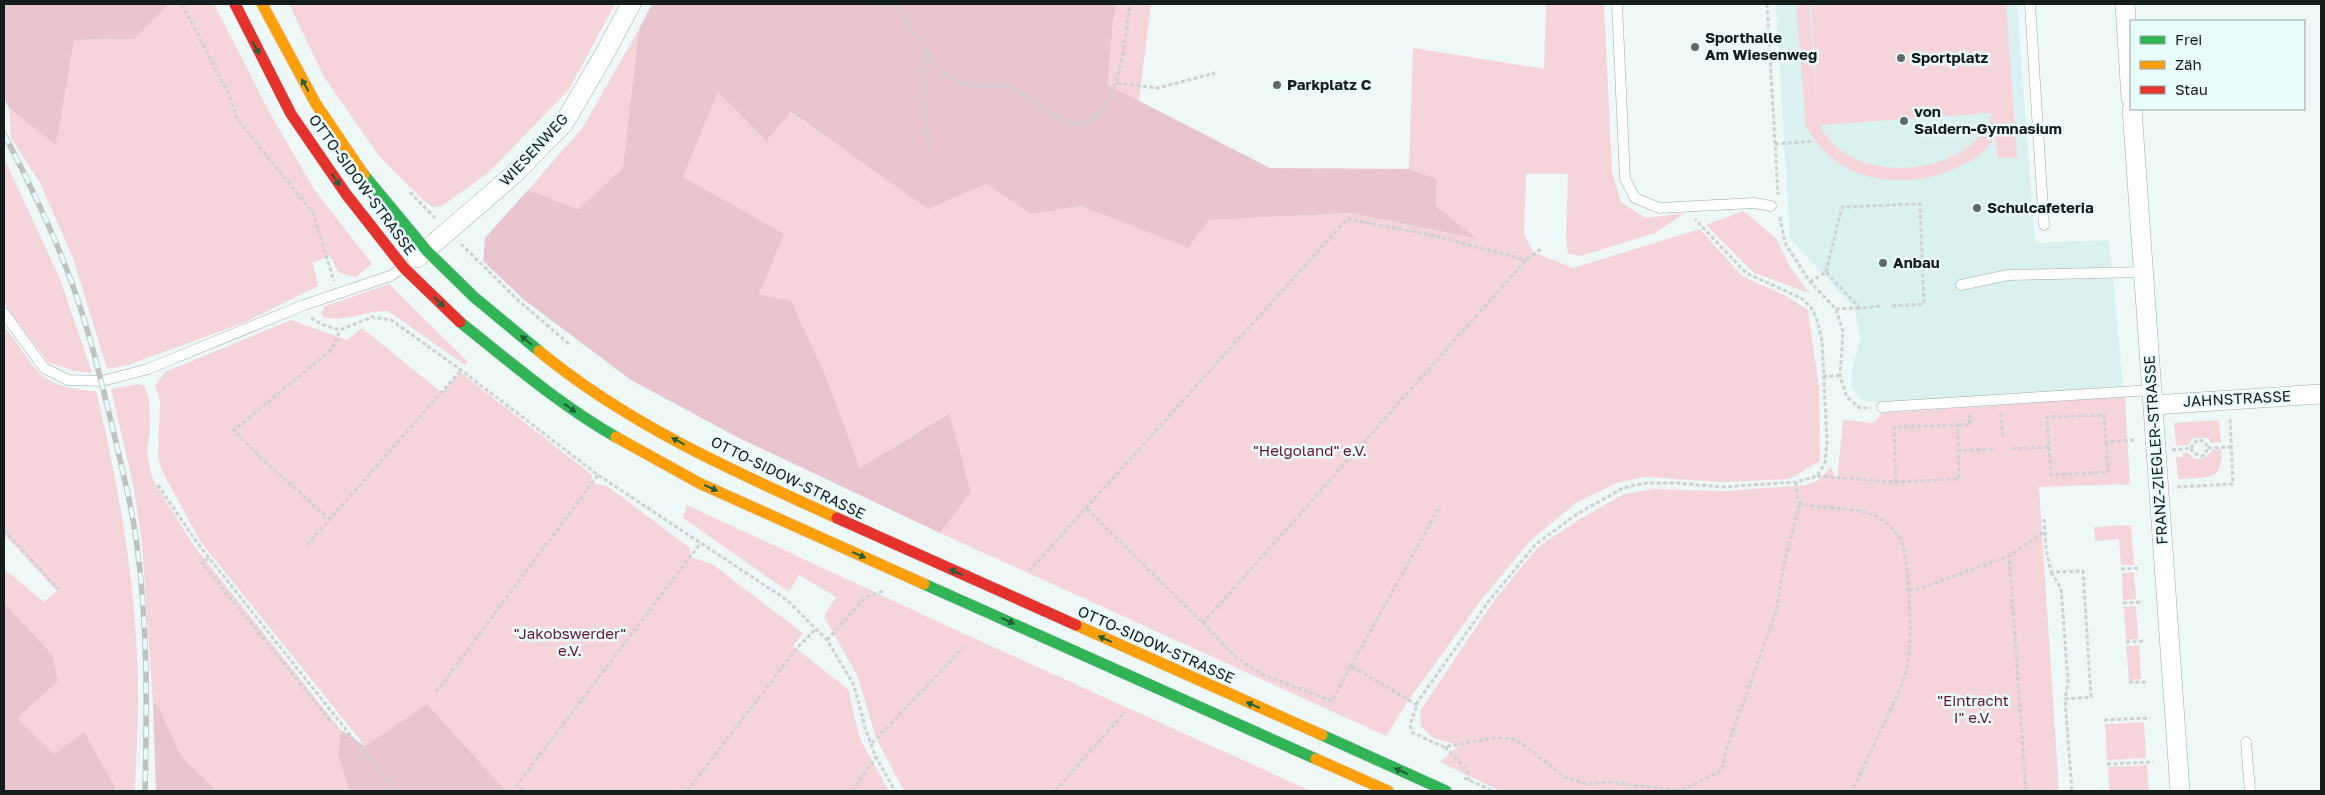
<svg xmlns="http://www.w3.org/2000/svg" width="2325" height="795" viewBox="0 0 2325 795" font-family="'Golos Text',sans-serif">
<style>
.built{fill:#dbf1ef}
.green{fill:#f5d5da;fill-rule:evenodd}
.forest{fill:#e9c6cd}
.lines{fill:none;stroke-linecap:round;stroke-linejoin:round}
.lane-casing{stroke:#a1aaa9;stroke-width:11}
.street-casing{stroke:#a1aaa9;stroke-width:20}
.fast-casing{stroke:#ced4d3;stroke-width:12}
.slow-casing{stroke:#ced4d3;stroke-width:12}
.jam-casing{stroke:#ced4d3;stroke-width:12}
.path{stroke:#cfd2d2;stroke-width:3;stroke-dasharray:4 2.5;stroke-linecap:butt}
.lane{stroke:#fcfefe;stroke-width:10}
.street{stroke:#fcfefe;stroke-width:19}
.fast{stroke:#30b455;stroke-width:11}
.slow{stroke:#ff9f0a;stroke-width:11}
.jam{stroke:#e5322d;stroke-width:11}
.rail-casing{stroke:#bec2c1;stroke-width:5.5}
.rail{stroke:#e8fdfb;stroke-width:4;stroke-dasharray:11;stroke-linecap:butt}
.oneway{fill:#216036}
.poi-dot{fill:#616969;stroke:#e8fdfb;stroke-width:2}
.labels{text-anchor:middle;stroke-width:5;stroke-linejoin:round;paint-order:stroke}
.poi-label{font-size:15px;font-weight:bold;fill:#151c1c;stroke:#e8fdfb;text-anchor:start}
.street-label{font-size:15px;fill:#151c1c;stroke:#e8fdfb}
.park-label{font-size:15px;fill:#67152e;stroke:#e8fdfb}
</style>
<rect width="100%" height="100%" fill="#edf8f7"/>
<path class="built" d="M1776,4H2017L2035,243L2109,240L2123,386L1882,403L1862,400L1851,387L1852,370L1860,339L1855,309L1790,238Z"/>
<path class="green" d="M169,4H214L272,117L314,189L372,264L356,277L339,273L330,256L313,263L318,286L243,323L128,365L107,369L73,258L39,181L11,138L9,108L56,144L74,40L135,39Z
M289,4H615L568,91L488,173L442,206L433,207L424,201L379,156L324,77Z
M1117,4H1151L1139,101L1108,85L1113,22Z
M1546,4H1604L1612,172L1621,202L1645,218L1685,213L1655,233L1581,256L1568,254L1566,236L1568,174H1526L1524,235L1533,252L1573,268L1700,229L1742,276L1786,296L1808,310L1819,388L1820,461L1789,479L1722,482L1645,477L1619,482L1576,503L1531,540L1482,599L1410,698L1386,736L940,533L971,492L948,413L860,468L827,379L759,294L683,177L718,92L766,141L790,112L928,208L986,184L1031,214L1081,206L1188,248L1209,220L1351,213L1476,239L1436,206L1437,179L1409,169L1413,48L1544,69Z
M1796,4H1809L1818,119L1811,4H2006L2017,158H1998L1995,137C1987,152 1973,160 1958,167C1904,193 1834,182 1806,126ZM1992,113C1990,127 1982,135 1972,144C1932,178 1845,179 1820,125Z
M639,29L624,168L578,209L528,190L583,127Z
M4,158L60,279L92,373L74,371L48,362L4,304Z
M1743,211L1776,238L1789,265L1809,293L1754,273L1706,225Z
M389,284L468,362L465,365L388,311C366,310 346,322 325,318L321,313L325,306Z
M291,320L347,340L362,328L442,393L460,372L592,475L591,483L607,486L690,548L691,557L712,564L803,633L793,646L848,689L860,739L889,791H506L427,704L365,746L200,541L161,469L158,455L160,400L155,386L165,372Z
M4,326C37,368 36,388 96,391C120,491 138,593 138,696C138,728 136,760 135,791H114L115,787L54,755L16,718L52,654L4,603V569L44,602L57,591L4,534Z
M139,384L145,387L149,400L150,429L147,452L151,474L156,485L194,546L341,730L338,754L349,791H217L182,757L158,706L153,703L142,543L134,489L111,389Z
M2125,397L2130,484L2039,487L2059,791H1500L1440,762L1459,745L1433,738L1421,726L1420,711L1493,602L1538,547L1580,519L1624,494L1655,489L1723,491L1806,485L1819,480L1831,467L1837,481L1843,420L1874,423L1882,413Z
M2219,420L2221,442L2210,443L2208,438H2193L2188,445L2176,446L2174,423Z
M2221,449C2225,483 2203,477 2178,479L2176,457H2183V453H2188L2195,459C2204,459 2207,457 2212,450Z
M687,505L980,641L1311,791H904L876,738L857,675L824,617L836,597L799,575L789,592L683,518Z
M2131,525L2134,565H2121L2119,539L2095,541L2094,527Z
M2134,572L2136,599L2123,600L2122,573Z
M2136,606L2138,639L2126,640L2124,607Z
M2139,645L2141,679L2129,680L2126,646Z
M2144,722L2146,758L2107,760L2105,724Z
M2147,765L2149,791H2109L2108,767Z"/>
<path class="forest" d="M4,4H169L135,39L74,40L56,145L9,108L4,99Z
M652,4H1117L1113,22L1108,85L1270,168L1409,169L1437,179L1436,206L1477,239L1351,213L1209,220L1188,248L1081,206L1031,214L986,184L928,209L791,112L766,141L718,92L683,177L784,234L759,294L791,301L827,379L860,468L949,413L971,492L940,533L737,437L631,380L523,299L483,261L485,238L528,190L578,209L623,168L639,29Z
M4,603L52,654L58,681L17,718L54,754L84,732L115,787L114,791H4Z
M153,703L158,706L182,757L217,791H156Z
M427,704L506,791H349L338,754L341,730L365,746Z"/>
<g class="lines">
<g class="lane-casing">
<path id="lane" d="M1617,4L1625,179L1635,198L1659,208L1754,203L1771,206
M2030,4L2044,225
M1961,285L2008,275L2144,272
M4,313L44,368L68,380L102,381L148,369L304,305L390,276L403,268
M1882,407L2152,390
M2246,742L2250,791"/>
</g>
<g class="street-casing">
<path id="street" d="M2125,4L2131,98
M2132,109L2180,791
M417,258L512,176L564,123L605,53L631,4
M2153,405L2321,394"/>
</g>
<g class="fast-casing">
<path id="fast" d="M364,175L427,251L474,297L539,351
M460,322C510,362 560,405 616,437
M924,584L1316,759
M1322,735L1446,791"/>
</g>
<g class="slow-casing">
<path id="slow" d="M262,4L316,104L364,175
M539,351C627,424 733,471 837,518
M616,437L699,483L924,584
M1076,625L1322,735
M1316,759L1388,791"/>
</g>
<g class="jam-casing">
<path id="jam" d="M235,4L291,114L346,194L404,268L460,322
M837,518L1076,625"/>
</g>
<path class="path" d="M182,4L228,93L238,120L313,213L334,281
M895,4C906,21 933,67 948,77C954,80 963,83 969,85C982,89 998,84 1011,88C1029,95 1044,112 1063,120C1119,143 1125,36 1130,4
M1767,4L1778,195
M924,48V89L929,150
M1117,83L1158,88L1215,73
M1775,144L1814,141
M410,192L435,218
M1780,217L1785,243L1810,282L1836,309L1843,332L1840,376L1847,397L1860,408H1871
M461,244L519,301L570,345
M1826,272L1842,207L1920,204L1924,304L1890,306
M1810,282L1826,272L1860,308L1880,306
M1836,309L1860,308
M311,318L321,324L340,330L372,317L391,320L461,370L598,475L787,600L827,640L854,685L866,731L876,757L895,791
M1823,376H1840
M2001,413L2003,439
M1958,425H1970L1969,414
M2049,447L2051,475L2108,472L2106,442
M2208,448L2231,447
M2012,449L2049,447L2047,417L2104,415L2106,442L2135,440
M2172,450L2191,448L2193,453L2202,456C2211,450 2208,440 2197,440L2191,448
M1817,476L1896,482L1959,479L1958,451L1994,449
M1796,482L1797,495L1800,503C1828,512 1865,503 1888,524C1892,527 1897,534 1900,538C1910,557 1912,641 1908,663C1905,682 1894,701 1886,719C1875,743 1864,767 1852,791
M1896,482L1894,427L1958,425V450
M158,485L198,544L395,791
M2177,487L2233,484L2230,417
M1087,509L1203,623L1526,260L1542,248
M2044,519L2046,549L2051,572L2083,571L2091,697L2065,699L2072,791
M330,520L262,459L234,430L331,350L340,330
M4,530L58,589
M307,545L461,370
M209,558L202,563L332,723
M2121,569L2140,568
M1029,571L1347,219L1435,236L1526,260
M2051,572L2061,588L2068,682L2065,699
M1909,590L1918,589L2009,556
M2123,603L2143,602
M1203,623L1236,657L1261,674L1332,701L1351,666L1417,705
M827,640L865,598L883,591
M2126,642L2145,641
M1351,666L1440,506
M2129,682H2148
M436,692L598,475
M2104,720L2150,718
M872,743L964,647
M1445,747L1467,770L1469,780
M2107,764L2153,762
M1464,778L1493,791
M1682,790L1721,771L1729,742L1776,612L1784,564L1800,503
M523,791L517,785L700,544
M687,791L797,648L817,628
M852,791L876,757
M1055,791L1125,712
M1683,791L1608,782L1587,784L1565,777L1523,744L1513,739L1494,738L1444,747L1413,733L1410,726L1418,701L1489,601L1536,544L1577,514L1623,488L1645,483H1678L1723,487L1796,482L1817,476L1825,463L1827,442L1822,341L1816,317L1810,306L1801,298L1746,273L1695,219
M2026,791L2009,556L2044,532"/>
<use href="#lane" class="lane"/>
<use href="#street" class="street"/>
<use href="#fast" class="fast"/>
<use href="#slow" class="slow"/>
<use href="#jam" class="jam"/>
<g class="rail-casing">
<path id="rail" d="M4,134C30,184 55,235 74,289C91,337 103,388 115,438C123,474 133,510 137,546C148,627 147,709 145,791"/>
</g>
<use href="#rail" class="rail"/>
</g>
<defs><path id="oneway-solid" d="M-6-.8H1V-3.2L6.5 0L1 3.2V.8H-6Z" transform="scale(1.25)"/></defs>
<g class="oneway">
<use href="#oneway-solid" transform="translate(256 48) rotate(62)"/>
<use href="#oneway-solid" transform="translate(305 85) rotate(-119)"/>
<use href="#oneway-solid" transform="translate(336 180) rotate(56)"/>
<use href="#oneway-solid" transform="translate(439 302) rotate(44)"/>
<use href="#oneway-solid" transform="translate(526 340) rotate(-140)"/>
<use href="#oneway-solid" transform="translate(570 408) rotate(36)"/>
<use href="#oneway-solid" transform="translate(678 441) rotate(-152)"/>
<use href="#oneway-solid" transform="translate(711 488) rotate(24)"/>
<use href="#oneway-solid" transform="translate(859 555) rotate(24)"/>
<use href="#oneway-solid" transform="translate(956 572) rotate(-156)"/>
<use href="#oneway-solid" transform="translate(1008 621) rotate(24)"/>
<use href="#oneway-solid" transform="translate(1105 639) rotate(-156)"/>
<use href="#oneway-solid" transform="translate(1253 705) rotate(-156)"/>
<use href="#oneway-solid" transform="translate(1401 771) rotate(-156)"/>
</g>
<g class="poi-dot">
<circle cx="1695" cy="47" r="5"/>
<circle cx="1901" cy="58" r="5"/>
<circle cx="1277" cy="85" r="5"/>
<circle cx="1904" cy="121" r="5"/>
<circle cx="1977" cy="208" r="5"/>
<circle cx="1883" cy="263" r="5"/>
</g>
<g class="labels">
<g class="poi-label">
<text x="1705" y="43">Sporthalle<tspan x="1705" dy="17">Am Wiesenweg</tspan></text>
<text x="1911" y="63">Sportplatz</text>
<text x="1287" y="90">Parkplatz C</text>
<text x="1914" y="117">von<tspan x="1914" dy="17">Saldern-Gymnasium</tspan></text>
<text x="1987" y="213">Schulcafeteria</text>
<text x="1893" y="268">Anbau</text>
</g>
<g class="street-label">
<text transform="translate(534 150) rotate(-47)" y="5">WIESENWEG</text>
<text transform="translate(362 185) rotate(54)" y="5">OTTO-SIDOW-STRASSE</text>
<text transform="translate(2237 399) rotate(-3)" y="5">JAHNSTRASSE</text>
<text transform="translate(2156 450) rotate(-94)" y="5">FRANZ-ZIEGLER-STRASSE</text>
<text transform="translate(788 478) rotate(26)" y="5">OTTO-SIDOW-STRASSE</text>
<text transform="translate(1156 645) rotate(24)" y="5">OTTO-SIDOW-STRASSE</text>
</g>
<g class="park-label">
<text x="1310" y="456">"Helgoland" e.V.</text>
<text x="570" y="639">"Jakobswerder"<tspan x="570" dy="17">e.V.</tspan></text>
<text x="1973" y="706">"Eintracht<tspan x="1973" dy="17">I" e.V.</tspan></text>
</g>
</g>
<rect width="2325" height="795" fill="none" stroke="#151c1c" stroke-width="10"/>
<rect x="2130" y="20" width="175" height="90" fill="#e8fdfb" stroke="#94a3a2"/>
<rect x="2140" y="36" width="25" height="8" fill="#30b455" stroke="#94a3a2"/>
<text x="2175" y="45" font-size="15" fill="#151c1c">Frei</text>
<rect x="2140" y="61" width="25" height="8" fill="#ff9f0a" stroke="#94a3a2"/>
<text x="2175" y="70" font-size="15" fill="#151c1c">Zäh</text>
<rect x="2140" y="86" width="25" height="8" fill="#e5322d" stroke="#94a3a2"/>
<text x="2175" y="95" font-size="15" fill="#151c1c">Stau</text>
</svg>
